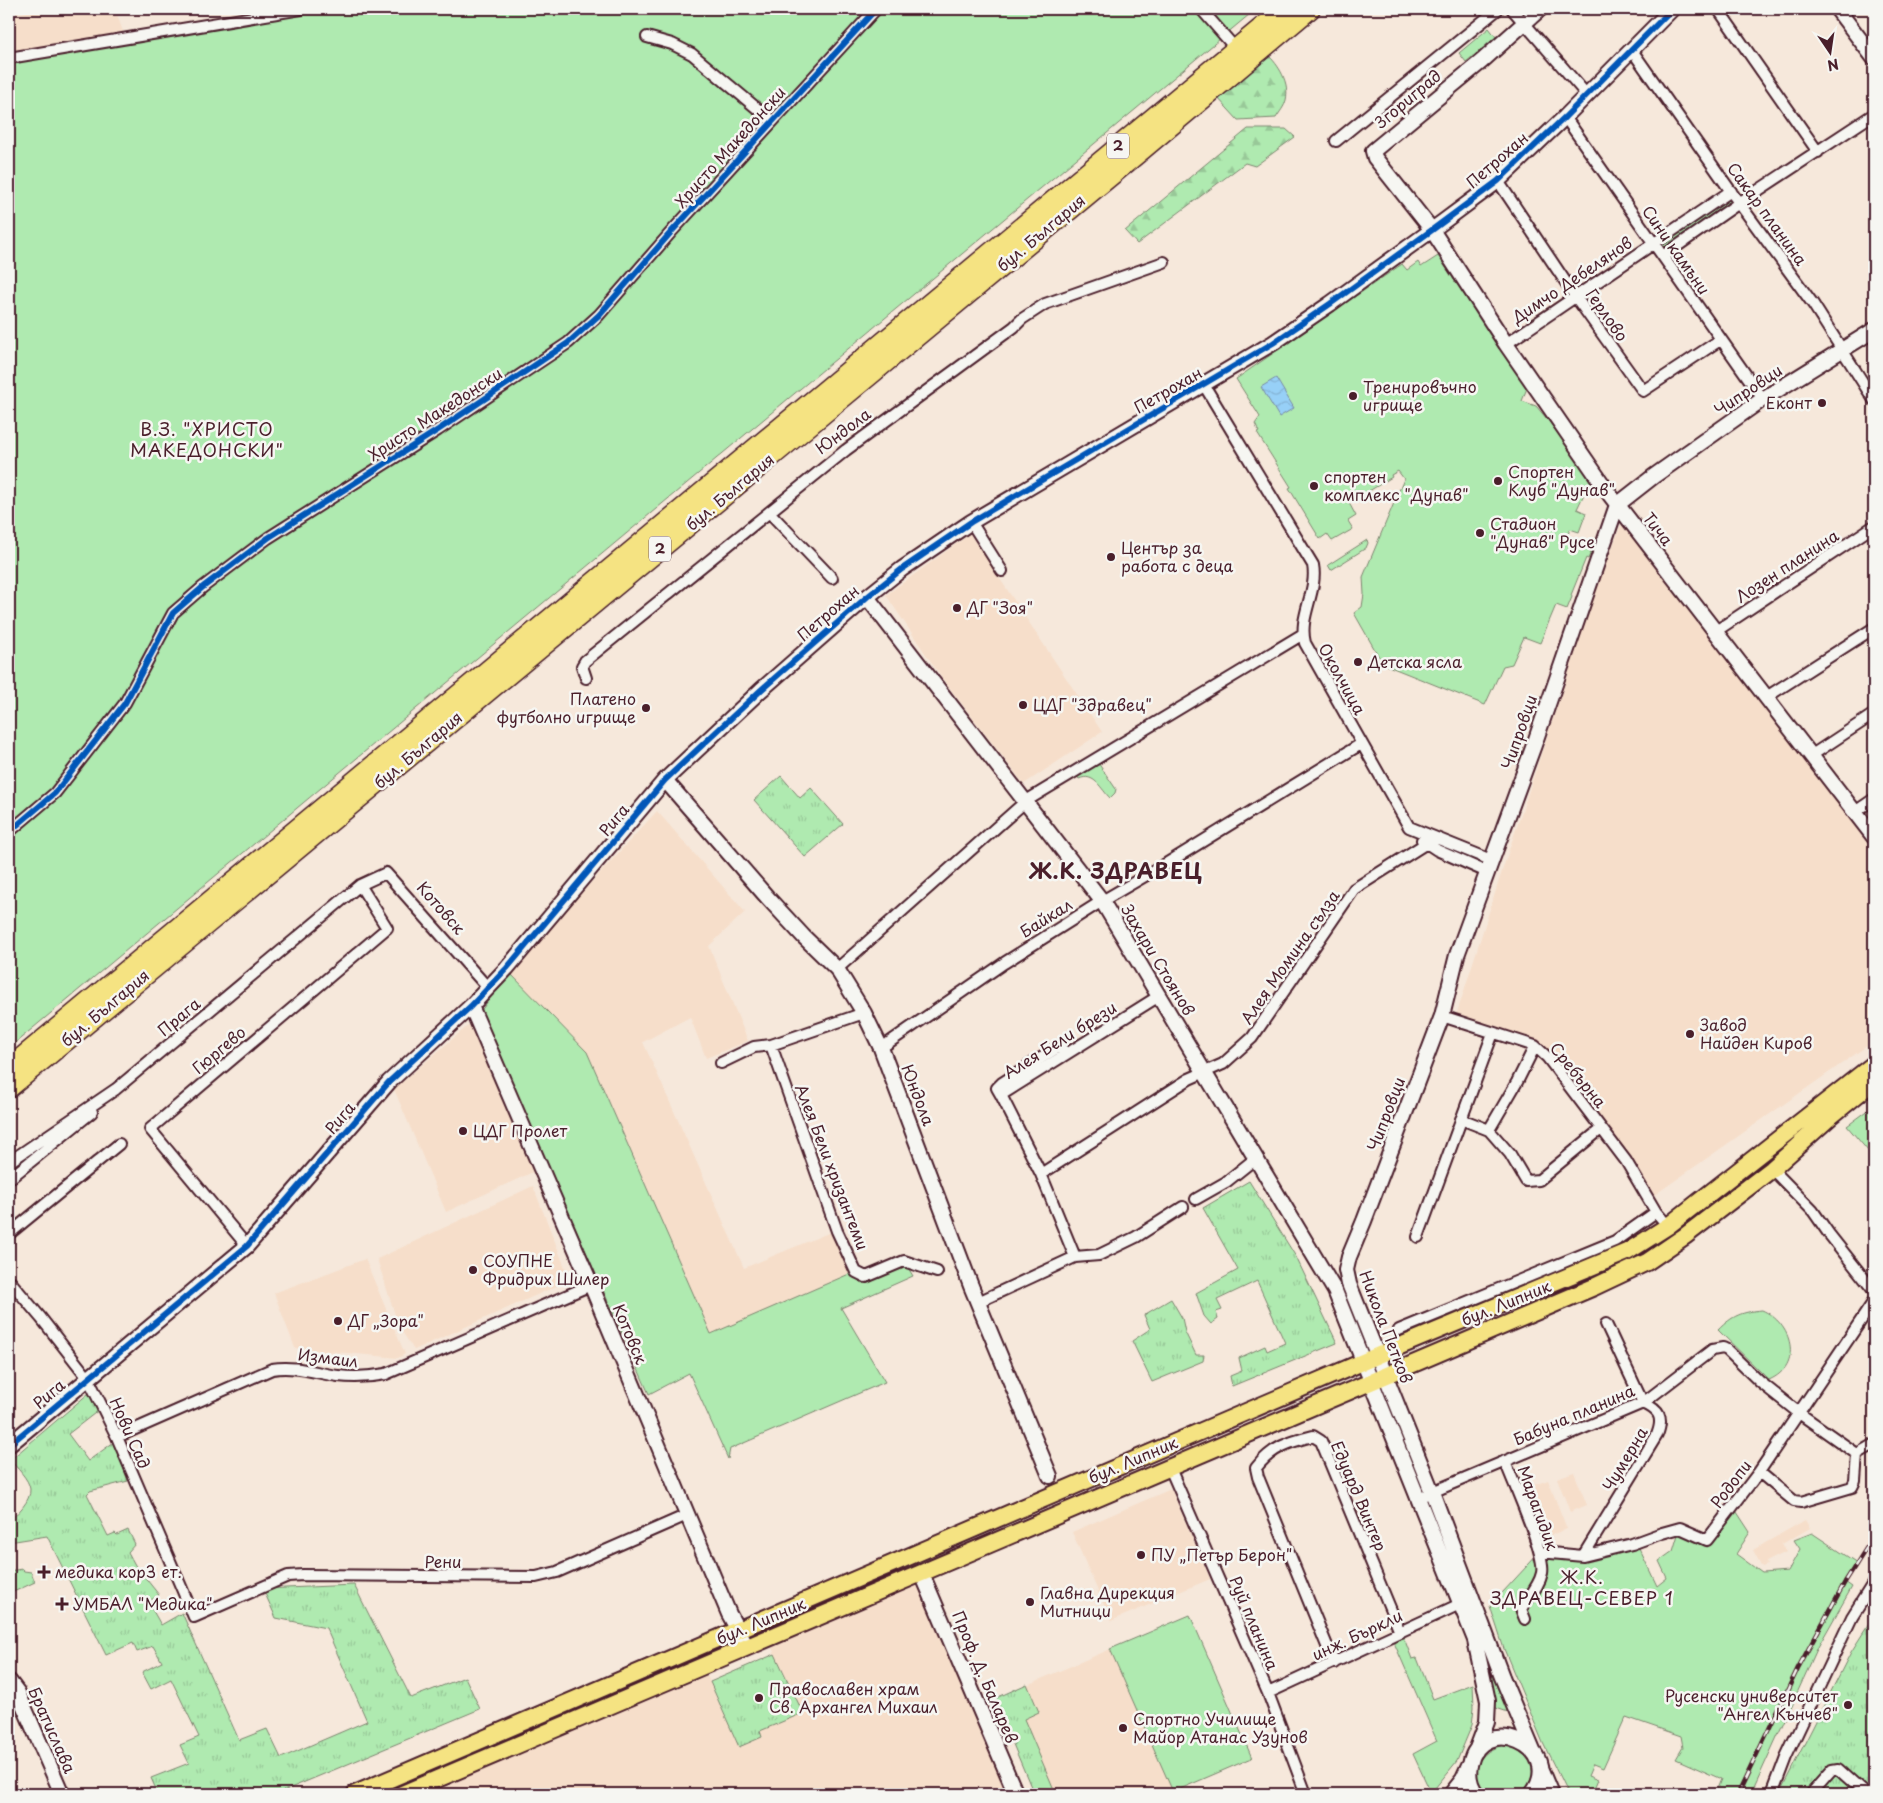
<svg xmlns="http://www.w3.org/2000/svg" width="1883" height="1803" viewBox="0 0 1883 1803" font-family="'Playpen Sans',sans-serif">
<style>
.built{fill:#f6deca}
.green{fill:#afeab0;stroke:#7c846e}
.forest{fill:url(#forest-firs);stroke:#7c846e}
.park{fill:url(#park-tufts);stroke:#7c846e}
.water{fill:url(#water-waves);stroke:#7889a5}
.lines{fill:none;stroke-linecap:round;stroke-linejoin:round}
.street-casing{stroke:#4a1f2b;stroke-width:14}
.secondary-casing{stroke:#4a1f2b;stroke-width:18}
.primary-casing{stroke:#4a1f2b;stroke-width:20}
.highway-casing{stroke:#4a1f2b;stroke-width:22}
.street{stroke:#f6f6f2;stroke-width:10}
.secondary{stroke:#f6f6f2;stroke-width:14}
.primary{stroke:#f5e382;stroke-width:16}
.highway{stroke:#f5e382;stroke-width:19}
.rail-casing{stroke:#4a1f2b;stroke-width:4.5}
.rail{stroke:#f6f6f2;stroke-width:2.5;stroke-dasharray:8;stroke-linecap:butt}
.cycleway-casing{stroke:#f6f6f2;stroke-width:9}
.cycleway{stroke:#0057b8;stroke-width:6}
.poi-dot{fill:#4a1f2b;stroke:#f6f6f2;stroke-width:2}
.labels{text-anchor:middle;stroke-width:5;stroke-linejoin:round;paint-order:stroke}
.shield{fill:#f6f6f2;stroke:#7e6067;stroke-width:1}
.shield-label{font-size:15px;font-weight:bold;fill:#4a1f2b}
.street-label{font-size:16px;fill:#4a1f2b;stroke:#f6f6f2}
.poi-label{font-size:16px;fill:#4a1f2b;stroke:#f6f6f2;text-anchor:start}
.neighbourhood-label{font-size:18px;letter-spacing:1px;fill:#4a1f2b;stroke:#f6f6f2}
.district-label{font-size:21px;font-weight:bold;letter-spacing:1px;fill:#4a1f2b;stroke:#f6f6f2}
</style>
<defs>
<pattern id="forest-firs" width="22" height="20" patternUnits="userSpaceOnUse" patternTransform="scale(1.25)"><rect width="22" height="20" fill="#afeab0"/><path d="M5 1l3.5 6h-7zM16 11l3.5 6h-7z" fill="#98c898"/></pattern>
<pattern id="park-tufts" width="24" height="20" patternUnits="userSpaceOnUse" patternTransform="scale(1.25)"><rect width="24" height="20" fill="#afeab0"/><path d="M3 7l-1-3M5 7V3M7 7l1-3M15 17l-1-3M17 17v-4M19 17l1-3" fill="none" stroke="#98c898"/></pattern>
<pattern id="water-waves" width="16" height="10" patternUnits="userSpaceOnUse" patternTransform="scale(1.25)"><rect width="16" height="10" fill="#97d0f7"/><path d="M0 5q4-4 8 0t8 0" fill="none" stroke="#84b2d4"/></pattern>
</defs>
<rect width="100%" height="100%" fill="#f6e8db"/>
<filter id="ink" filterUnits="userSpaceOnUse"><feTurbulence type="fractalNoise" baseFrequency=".02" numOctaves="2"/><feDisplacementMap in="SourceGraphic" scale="10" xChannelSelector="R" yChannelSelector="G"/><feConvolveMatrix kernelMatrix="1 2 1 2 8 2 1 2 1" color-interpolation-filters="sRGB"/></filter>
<g filter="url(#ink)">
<path class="built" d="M39,9H115L132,57L9,74V16Z
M1623,520L1813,768L1874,853V1041L1653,1196L1575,1083L1554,1056L1536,1040L1456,1016L1503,868L1601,576Z
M970,534L1102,732L1024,784L942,678L886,595Z
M657,811L745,912L709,946L748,1041L706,1058L690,1017L643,1042L744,1268L838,1229L856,1271L763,1314L711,1335L587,1052L509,972Z
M470,1024L533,1172L446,1212L394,1089Z
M533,1186L570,1280L414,1350L399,1327L377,1259Z
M365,1259L405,1354L398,1358L295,1348L274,1293Z
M1574,1472L1587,1505L1570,1512L1557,1478Z
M1548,1480L1567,1529L1548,1536L1529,1487Z
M1171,1489L1210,1579L1111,1621L1072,1532Z
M1805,1520L1810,1528L1782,1544L1786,1552L1766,1562L1767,1565L1762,1567L1753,1550Z
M921,1562L1021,1794H373L698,1656L739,1746L762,1737L759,1731L794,1694L764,1631Z
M1190,1615L1252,1758L1167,1794H1034L994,1699Z"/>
<path class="green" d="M282,9H1256L9,1048V57Z
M1438,256L1527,388L1522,401L1536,406L1548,420L1595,484L1586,490L1577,509L1586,513L1579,532L1570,529L1567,537L1579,542L1580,540L1594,545L1588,559L1586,558L1571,595L1572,597L1567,609L1556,605L1540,643L1524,637L1512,664L1503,666L1485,705L1383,664L1354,613L1362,607L1364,594L1363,577L1404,479L1398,471L1391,475L1392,477L1356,499L1354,497L1348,501L1356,516L1348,521L1353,529L1332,541L1327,534L1320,539L1289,488L1291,487L1257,433L1259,432L1255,424L1260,417L1236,379L1402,264L1407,270L1418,262L1421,267Z
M1367,540L1368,543L1366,548L1331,570L1328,565Z
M1096,760L1116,789L1115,793L1110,798C1101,789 1094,772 1079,779L1075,773Z
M509,972L587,1052L711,1334L856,1271L866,1277L904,1261L913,1276L841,1308L885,1382L730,1449L728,1459L689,1373L649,1394L480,1012Z
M1874,1106V1158L1847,1126Z
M1762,1310C1792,1323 1804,1365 1769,1380L1718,1330C1733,1315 1742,1312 1762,1310Z
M1733,1506L1750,1532L1736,1554L1762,1573L1788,1571L1800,1549L1794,1540L1812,1533L1857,1563L1845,1582L1852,1587L1818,1647L1751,1794H1715L1721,1779L1676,1759L1683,1747L1681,1736L1626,1717L1603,1768L1593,1764L1588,1776L1598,1780L1592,1794H1568L1543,1743L1504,1649L1490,1606L1540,1552L1583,1556L1639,1548L1657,1586L1667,1578L1659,1561L1673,1551L1680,1528L1707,1540Z
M1190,1615L1252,1758L1173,1792L1110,1649Z
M1402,1633L1412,1659L1417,1658L1433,1699L1473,1684L1474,1707L1472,1725L1457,1761L1431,1793L1413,1754L1437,1741L1392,1638Z
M1490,1668L1508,1712L1496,1708Z
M1505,1745C1530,1751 1542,1774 1523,1794H1486C1466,1774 1479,1749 1505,1745Z"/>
<path class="forest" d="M1267,54C1279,65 1290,83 1286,100C1285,106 1279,113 1276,118L1238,120L1217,97Z
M1248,129H1286L1295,137L1255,166L1245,163L1137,244L1125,231Z"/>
<path class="park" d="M1489,28L1496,37L1466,62L1459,53Z
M1729,197L1732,202L1663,251L1659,245Z
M781,776L800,798L811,788L843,824L805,857L754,800Z
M1249,1181L1296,1257L1337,1343L1232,1386L1230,1376L1242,1371L1239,1358L1265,1346L1267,1351L1285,1343L1257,1281L1217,1300L1222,1310L1216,1312L1218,1319L1211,1324L1204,1316L1196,1293L1238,1270L1203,1208Z
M1171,1299L1182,1318L1185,1332L1196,1355H1204L1203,1361L1152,1382L1132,1341L1150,1329L1144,1315Z
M89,1393L99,1410L68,1434L88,1461L114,1442L128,1481L90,1491L87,1494L108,1536L115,1533L117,1535L128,1530L135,1544L128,1552L135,1565L159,1595L148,1602L161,1625L182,1613L239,1740L267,1729L281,1758L367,1721L326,1628L276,1618L263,1589L354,1585L411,1698L465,1677L480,1709L276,1794H158L151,1778L189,1763L180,1745L199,1737L171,1679L151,1689L142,1672L162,1662L153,1646L137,1652L133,1643L106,1655L47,1536L9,1542V1521C17,1514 31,1501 30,1489C29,1479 16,1467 10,1460Z
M22,1569L24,1571L31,1572L35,1582L9,1594V1571Z
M1874,1616V1734L1869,1741L1874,1745L1870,1754L1874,1758V1784L1868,1791L1831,1767L1806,1794H1779L1851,1652Z
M775,1654L803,1713L760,1731L762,1737L739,1747L710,1682Z
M1027,1684L1039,1712L1024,1719L1056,1794H1034L994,1699Z
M1833,1771L1863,1794H1815Z"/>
<path class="water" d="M1276,378L1294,408L1279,417L1261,387Z"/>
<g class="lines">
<g class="street-casing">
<path id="street" d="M1201,9L1236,49
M1512,9L1586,94
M1718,9L1818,152
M647,37L672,44L692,54L772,121
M1631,49L1739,203L1813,304L1874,400
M9,58L301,9
M1565,117L1763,399
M1336,141L1498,9
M1498,181L1575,296L1643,391L1720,340
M1663,256L1739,203L1874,114
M1506,344L1731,191
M1204,385L1313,565C1318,592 1298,616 1305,643L1409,827L1491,860
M769,512L832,578
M971,522L1002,571
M1716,631L1874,526
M586,678L582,666L585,661L846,450L1014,327L1022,319L1045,304L1164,262
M1765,698L1874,628
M1812,755L1874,714
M1855,812L1874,799
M9,832L55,793L125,703L173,613L203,587L268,538L438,430L568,343L599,315L673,230L876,9
M1422,840L1437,850L1487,872
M837,969L1026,801L1303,634
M1442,1016L1535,1046L1547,1057L1626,1161L1656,1212L1668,1226
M771,1045L837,1231L856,1272L866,1277L904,1261L937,1272
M881,1048L1004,963L1102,901L1164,865L1361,744
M721,1063L754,1047L771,1045L864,1013
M1001,1095L997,1088L1002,1083L1060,1046L1066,1054
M1461,1119L1489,1130L1510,1154L1526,1181L1539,1180L1601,1129
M1489,1130L1517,1082L1535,1046
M9,1162L116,1089L360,885L386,873L488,988
M1772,1169L1813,1211L1829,1234L1874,1291
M1041,1174L1001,1095L1159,996
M9,1179L92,1112
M1196,1199L1226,1182L1256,1158
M9,1234L119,1144
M1418,1237L1493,1033
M247,1246L150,1129L387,928L360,885
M1075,1257L1041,1174L1189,1079L1223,1064L1252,1038L1354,889L1425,844
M9,1280L41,1318L88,1378L117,1437L194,1617L288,1576L303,1575L536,1577L557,1572L687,1515
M978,1302L1075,1257L1099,1255L1136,1237L1183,1207
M1399,1330L1615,1241L1656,1212
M117,1437L272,1369C294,1365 316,1373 338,1376C355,1378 370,1377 386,1374L591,1285
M1505,1461C1513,1482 1546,1554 1542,1573C1539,1587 1528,1597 1521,1609L1525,1619
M1169,1466L1268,1693L1306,1794
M1759,1472L1794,1501L1801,1502L1852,1487L1855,1481L1857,1454L1874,1444
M1418,1498L1643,1403L1712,1350L1723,1348L1727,1350L1760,1382L1799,1413L1857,1454
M1540,1552L1583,1556L1632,1544L1662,1533L1680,1528L1707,1540L1759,1472L1874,1301
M1583,1556L1657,1435C1664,1417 1659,1410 1643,1403L1606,1324
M1334,1663L1258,1477L1256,1468C1272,1447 1289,1442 1313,1436L1321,1441L1400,1632
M1268,1693L1460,1604
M1772,1794L1786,1757L1852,1617L1874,1582
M1811,1794L1832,1770L1838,1769L1866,1794"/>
</g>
<g class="secondary-casing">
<path id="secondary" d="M1540,9L1482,61L1373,151L1375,158L1432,230L1506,344L1610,495L1874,837
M1837,9L1874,58
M867,597L1102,901L1335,1291L1475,1640L1488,1701L1487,1722L1476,1751
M665,780L767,897L804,937L837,969L864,1013L881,1048L971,1286L1050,1476
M471,1006L589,1280L729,1614L747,1647
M9,1445L247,1246L389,1082L471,1006L507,968L665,780L761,690L867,597L902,569L971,522L1273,343L1330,304L1432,230L1498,181L1565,117L1672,9
M922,1574L1016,1794
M9,1681L18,1693L62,1794
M1533,1751L1502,1677L1432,1492L1349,1284L1346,1270L1349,1257L1364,1221L1442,1016L1457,955L1534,745L1617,505L1654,476L1763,399L1874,330
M1541,1770L1551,1794
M1451,1794L1463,1779L1469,1766
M1477,1794C1470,1786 1468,1776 1470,1765C1480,1711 1568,1746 1532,1794"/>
</g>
<g class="primary-casing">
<path id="primary" d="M355,1794L1393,1349L1627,1252L1668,1226L1874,1064
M402,1794C799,1625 1196,1455 1594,1287L1647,1262L1685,1236L1772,1169L1831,1116L1874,1081"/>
</g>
<g class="highway-casing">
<path id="highway" d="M9,1068L1284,9
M9,1088L1142,150L1310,9"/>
</g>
<use href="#street" class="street"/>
<use href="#secondary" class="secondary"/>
<use href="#primary" class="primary"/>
<use href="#highway" class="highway"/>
<g class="rail-casing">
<path id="rail" d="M1738,1794L1798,1668L1845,1582L1874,1536"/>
</g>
<use href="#rail" class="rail"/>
<g class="cycleway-casing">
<path id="cycleway" d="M9,832L55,793L125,703L173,613L203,587L268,538L438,430L568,343L599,315L673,230L876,9
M9,1445L247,1246L389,1082L471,1006L507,968L665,780L761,690L867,597L902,569L971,522L1273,343L1330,304L1432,230L1498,181L1565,117L1672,9"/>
</g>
<use href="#cycleway" class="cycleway"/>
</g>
</g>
<g class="poi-dot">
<circle cx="1353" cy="396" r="5"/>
<circle cx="1822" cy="403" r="5"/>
<circle cx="1498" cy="481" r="5"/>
<circle cx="1314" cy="486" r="5"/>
<circle cx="1480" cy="533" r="5"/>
<circle cx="1111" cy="557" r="5"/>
<circle cx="957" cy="608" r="5"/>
<circle cx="1358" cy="662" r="5"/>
<circle cx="1023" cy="705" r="5"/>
<circle cx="646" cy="708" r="5"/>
<circle cx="1690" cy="1034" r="5"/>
<circle cx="463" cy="1131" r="5"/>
<circle cx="473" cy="1270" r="5"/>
<circle cx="338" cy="1321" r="5"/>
<circle cx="1141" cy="1555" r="5"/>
<path d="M41.5 1564.5h5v5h5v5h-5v5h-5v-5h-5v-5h5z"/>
<circle cx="1030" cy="1602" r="5"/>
<path d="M59.5 1596.5h5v5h5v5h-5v5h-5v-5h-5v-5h5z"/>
<circle cx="759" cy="1698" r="5"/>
<circle cx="1848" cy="1705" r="5"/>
<circle cx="1123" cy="1728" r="5"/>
</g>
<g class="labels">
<g class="shield">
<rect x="1107" y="133.5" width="22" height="25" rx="4"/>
<rect x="649" y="536.5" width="22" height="25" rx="4"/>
</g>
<g class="shield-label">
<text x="1118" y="151">2</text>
<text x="660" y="554">2</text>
</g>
<g class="street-label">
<text transform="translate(1408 99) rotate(-40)" y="6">Згориград</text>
<text transform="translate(730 147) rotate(-48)" y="6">Христо Македонски</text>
<text transform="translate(1497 160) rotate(-41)" y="6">Петрохан</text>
<text transform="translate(1767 214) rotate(54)" y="6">Сакар планина</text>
<text transform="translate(1041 233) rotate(-40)" y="6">бул. България</text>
<text transform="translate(1676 250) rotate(55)" y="6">Сини камъни</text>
<text transform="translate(1572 280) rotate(-34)" y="6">Димчо Дебелянов</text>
<text transform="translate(1607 315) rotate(55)" y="6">Герлово</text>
<text transform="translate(1168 390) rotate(-30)" y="6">Петрохан</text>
<text transform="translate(1748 390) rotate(-34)" y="6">Чипровци</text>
<text transform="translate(435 414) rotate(-33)" y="6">Христо Македонски</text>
<text transform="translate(843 431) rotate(-37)" y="6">Юндола</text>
<text transform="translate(730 492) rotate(-40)" y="6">бул. България</text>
<text transform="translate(1658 529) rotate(52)" y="6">Тича</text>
<text transform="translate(1787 566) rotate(-33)" y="6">Лозен планина</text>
<text transform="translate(828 613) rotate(-41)" y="6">Петрохан</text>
<text transform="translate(1342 679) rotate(61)" y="6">Околчица</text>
<text transform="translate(1519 732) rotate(-71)" y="6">Чипровци</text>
<text transform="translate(418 750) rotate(-40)" y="6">бул. България</text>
<text transform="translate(614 820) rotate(-50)" y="6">Рига</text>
<text transform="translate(441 908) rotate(49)" y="6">Котовск</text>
<text transform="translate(1046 918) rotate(-32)" y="6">Байкал</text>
<text transform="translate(1290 957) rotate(-55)" y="6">Алея Момина сълза</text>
<text transform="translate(1158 960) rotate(59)" y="6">Захари Стоянов</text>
<text transform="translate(105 1008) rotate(-40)" y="6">бул. България</text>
<text transform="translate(179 1017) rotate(-40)" y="6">Прага</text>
<text transform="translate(1060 1040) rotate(-32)" y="6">Алея Бели брези</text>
<text transform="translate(219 1050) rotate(-40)" y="6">Гюргево</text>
<text transform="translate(1578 1075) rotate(51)" y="6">Сребърна</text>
<text transform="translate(918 1095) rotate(69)" y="6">Юндола</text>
<text transform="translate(1386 1114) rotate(-69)" y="6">Чипровци</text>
<text transform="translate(340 1118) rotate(-50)" y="6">Рига</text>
<text transform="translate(832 1167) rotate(69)" y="6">Алея Бели хризантеми</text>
<text transform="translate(1506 1303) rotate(-22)" y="6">бул. Липник</text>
<text transform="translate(1386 1327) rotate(69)" y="6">Никола Петков</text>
<text transform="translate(630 1334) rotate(67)" y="6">Котовск</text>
<text transform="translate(328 1358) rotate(7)" y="6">Измаил</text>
<text transform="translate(49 1394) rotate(-40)" y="6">Рига</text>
<text transform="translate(1574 1415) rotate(-23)" y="6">Бабуна планина</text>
<text transform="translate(130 1433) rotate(66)" y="6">Нови Сад</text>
<text transform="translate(1625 1459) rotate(-59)" y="6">Чумерна</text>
<text transform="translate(1133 1460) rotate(-23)" y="6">бул. Липник</text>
<text transform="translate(1731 1484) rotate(-53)" y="6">Родопи</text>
<text transform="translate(1359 1496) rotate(67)" y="6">Едуард Винтер</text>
<text transform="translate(1538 1508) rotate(70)" y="6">Марагидик</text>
<text x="443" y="1568">Рени</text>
<text transform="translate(761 1621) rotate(-23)" y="6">бул. Липник</text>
<text transform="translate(1254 1623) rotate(67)" y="6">Руй планина</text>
<text transform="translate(1357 1635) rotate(-25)" y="6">инж. Бъркли</text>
<text transform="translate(985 1677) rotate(67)" y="6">Проф. Д. Баларев</text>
<text transform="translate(52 1730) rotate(66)" y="6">Братислава</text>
</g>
<g class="poi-label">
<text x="1363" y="393">Тренировъчно<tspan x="1363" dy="18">игрище</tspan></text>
<text x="1812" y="409" text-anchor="end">Еконт</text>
<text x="1508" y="478">Спортен<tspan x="1508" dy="18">Клуб "Дунав"</tspan></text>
<text x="1324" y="483">спортен<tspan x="1324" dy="18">комплекс "Дунав"</tspan></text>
<text x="1490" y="530">Стадион<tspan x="1490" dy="18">"Дунав" Русе</tspan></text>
<text x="1121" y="554">Център за<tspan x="1121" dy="18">работа с деца</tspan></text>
<text x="967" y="614">ДГ "Зоя"</text>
<text x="1368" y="668">Детска ясла</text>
<text x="636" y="705" text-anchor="end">Платено<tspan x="636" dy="18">футболно игрище</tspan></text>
<text x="1033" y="711">ЦДГ "Здравец"</text>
<text x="1700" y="1031">Завод<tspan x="1700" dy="18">Найден Киров</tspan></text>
<text x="473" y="1137">ЦДГ Пролет</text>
<text x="483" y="1267">СОУПНЕ<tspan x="483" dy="18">Фридрих Шилер</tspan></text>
<text x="348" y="1327">ДГ „Зора"</text>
<text x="1151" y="1561">ПУ „Петър Берон"</text>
<text x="55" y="1578">медика кор3 ет.</text>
<text x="1040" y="1599">Главна Дирекция<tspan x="1040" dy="18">Митници</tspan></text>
<text x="73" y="1610">УМБАЛ "Медика"</text>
<text x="769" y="1695">Православен храм<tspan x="769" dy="18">Св. Архангел Михаил</tspan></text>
<text x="1838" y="1702" text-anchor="end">Русенски университет<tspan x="1838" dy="18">"Ангел Кънчев"</tspan></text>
<text x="1133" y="1725">Спортно Училище<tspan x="1133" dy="18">Майор Атанас Узунов</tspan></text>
</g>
<g class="neighbourhood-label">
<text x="207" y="436">В.З. "ХРИСТО<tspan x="207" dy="21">МАКЕДОНСКИ"</tspan></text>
<text x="1582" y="1584">Ж.К.<tspan x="1582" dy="21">ЗДРАВЕЦ-СЕВЕР 1</tspan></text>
</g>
<g class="district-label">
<text x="1116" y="879">Ж.К. ЗДРАВЕЦ</text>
</g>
</g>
<rect width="1883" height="1803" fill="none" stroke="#f6f6f2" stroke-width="30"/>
<rect x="15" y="15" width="1853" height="1773" fill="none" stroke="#4a1f2b" stroke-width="2" filter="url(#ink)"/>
<g transform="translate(1830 52) rotate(167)" stroke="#f6f6f2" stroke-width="4" paint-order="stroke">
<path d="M0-4L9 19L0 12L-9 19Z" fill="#4a1f2b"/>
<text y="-8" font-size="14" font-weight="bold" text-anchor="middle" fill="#4a1f2b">N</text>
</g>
</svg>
